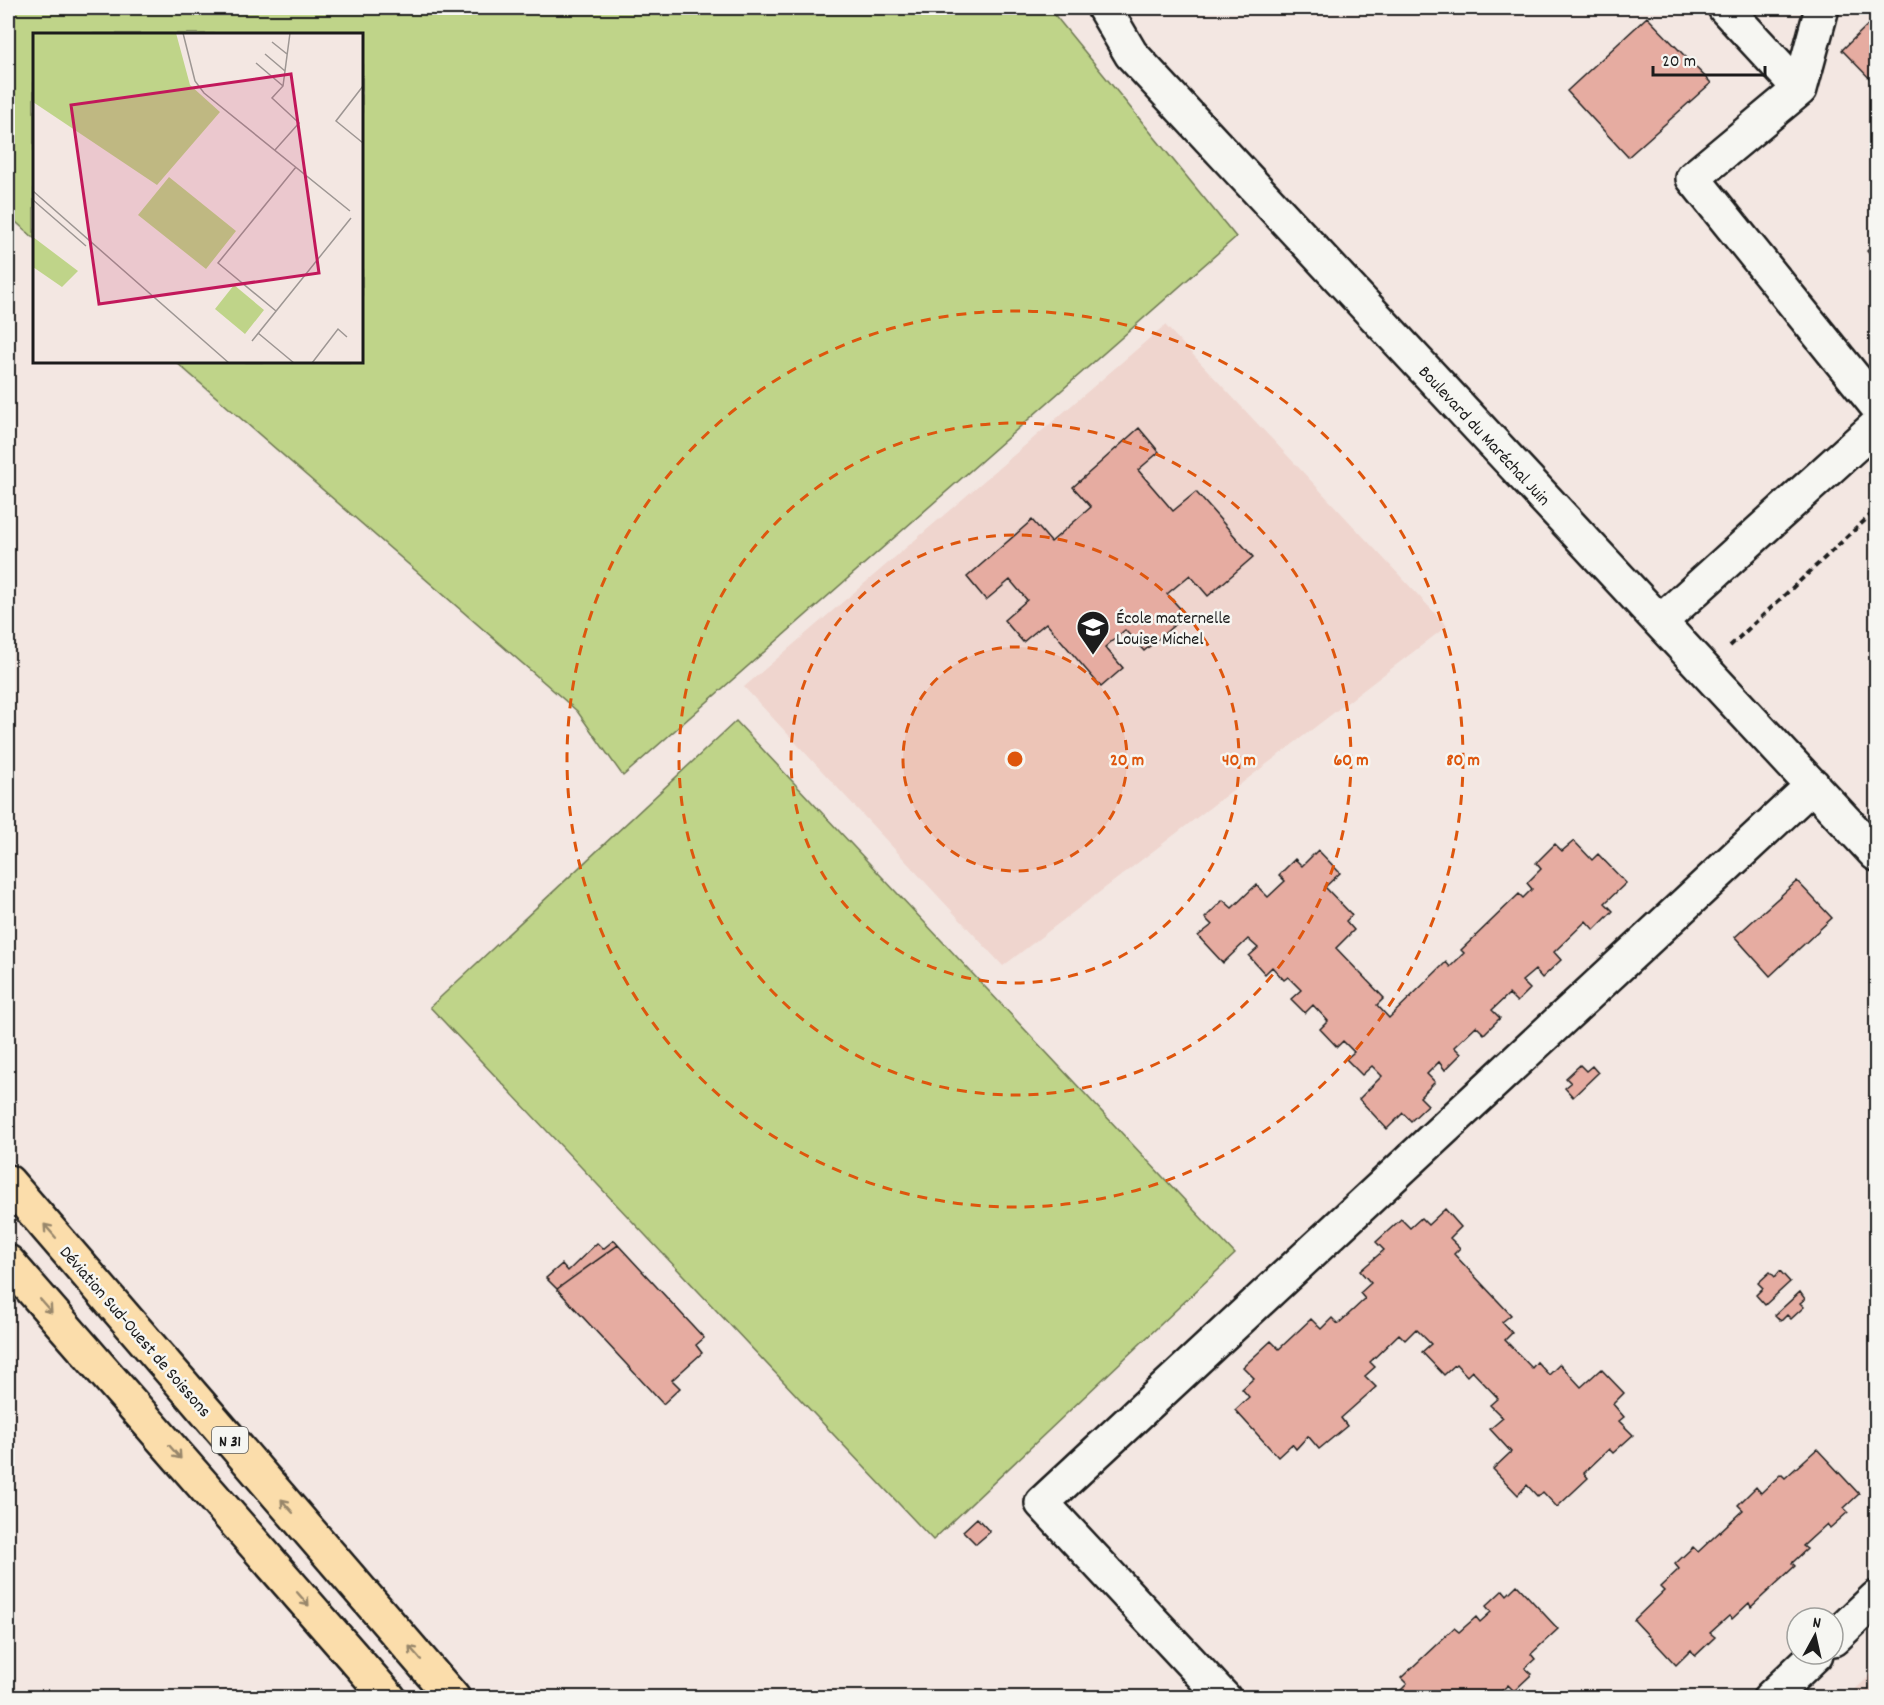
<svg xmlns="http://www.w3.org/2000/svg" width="1884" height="1705" viewBox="0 0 1884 1705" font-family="Dekko,sans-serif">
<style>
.built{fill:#efd5ce}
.green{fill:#bfd489;stroke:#6e7852;stroke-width:1.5}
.building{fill:#e6aca1;stroke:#1c1c1c;stroke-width:1.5}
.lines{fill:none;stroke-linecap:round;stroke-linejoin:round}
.minor-casing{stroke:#1c1c1c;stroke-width:38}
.highway-casing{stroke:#1c1c1c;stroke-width:38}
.path{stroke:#1c1c1c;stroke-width:4;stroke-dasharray:6 4.5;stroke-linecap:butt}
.minor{stroke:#f6f6f2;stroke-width:33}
.highway{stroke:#fbddab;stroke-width:33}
.oneway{stroke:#97866b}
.ring{fill:none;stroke:#de560d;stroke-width:3;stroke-dasharray:10 8}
.labels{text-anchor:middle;stroke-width:5;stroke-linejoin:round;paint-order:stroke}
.shield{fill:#f6f6f2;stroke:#5d5d5c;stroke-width:1.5}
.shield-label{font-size:16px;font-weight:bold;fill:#1c1c1c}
.street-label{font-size:18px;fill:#1c1c1c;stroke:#f6f6f2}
.poi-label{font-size:18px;fill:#1c1c1c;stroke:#f6f6f2;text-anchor:start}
.inset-road{fill:none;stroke:#9d9693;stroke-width:1.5}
.view{fill:#c2185b;fill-opacity:0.15;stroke:#c2185b;stroke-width:3}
.inset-edge{fill:none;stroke:#1c1c1c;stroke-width:3}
.centre{fill:#de560d;stroke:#f6f6f2;stroke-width:3}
.ring-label{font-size:18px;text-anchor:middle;font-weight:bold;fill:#de560d;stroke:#f6f6f2;stroke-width:5;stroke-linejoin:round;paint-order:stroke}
</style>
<rect width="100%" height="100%" fill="#f3e7e2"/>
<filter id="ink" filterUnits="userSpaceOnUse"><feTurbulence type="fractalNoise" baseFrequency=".0167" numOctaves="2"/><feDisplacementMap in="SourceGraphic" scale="12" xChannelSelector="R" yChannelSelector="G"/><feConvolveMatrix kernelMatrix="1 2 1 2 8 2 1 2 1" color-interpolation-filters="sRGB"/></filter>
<g filter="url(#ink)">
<path class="built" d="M1165,325L1447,626L1003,966L744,687Z
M1876,1670V1697H1847Z"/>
<path class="green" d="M8,8H1049L1236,237L623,776L577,711L176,362H362V34H34V238L8,215Z
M736,721L1235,1254L933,1540L430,1007Z"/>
<path class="building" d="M1863,8H1876V17L1874,19Z
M1647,17L1711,83L1628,157L1567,91Z
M1876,17V85L1842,50Z
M1876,242V262L1867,251Z
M1139,428L1159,452L1138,470L1173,511L1196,492L1253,557L1208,596L1190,575L1167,594L1186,615L1144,651L1125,630L1105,647L1123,668L1101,687L1046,623L1023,642L1004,620L1027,600L1010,580L986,600L967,577L1032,520L1051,542L1091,507L1073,487Z
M1574,841L1592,860L1598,854L1626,883L1605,903L1613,911L1594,930L1586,921L1554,952L1561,960L1542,978L1535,970L1522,981L1530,989L1517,1002L1509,994L1492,1010L1500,1018L1484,1034L1476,1026L1454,1047L1461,1054L1445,1070L1439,1062L1427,1074L1435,1082L1420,1097L1428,1105L1411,1121L1403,1113L1387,1129L1359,1099L1382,1076L1372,1066L1362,1075L1346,1059L1354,1052L1343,1041L1337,1047L1320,1029L1328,1021L1313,1005L1305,1013L1291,999L1301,990L1288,977L1284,980L1272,967L1265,974L1249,956L1258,948L1248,939L1223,963L1198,936L1212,925L1205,918L1223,900L1232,908L1256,885L1268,897L1285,881L1279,875L1295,859L1302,866L1318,850L1340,873L1325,887L1352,915L1346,921L1354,930L1336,948L1384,998L1377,1005L1389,1018L1446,962L1450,967L1464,953L1461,950L1519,894L1523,898L1532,889L1527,883L1541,869L1536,863L1555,844L1562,851Z
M1797,881L1832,918L1770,976L1735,937Z
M1580,1065L1586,1071L1592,1066L1598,1073L1573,1097L1565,1088L1571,1083L1566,1078Z
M1445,1209L1461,1227L1450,1238L1460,1248L1454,1254L1511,1315L1502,1322L1512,1333L1505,1340L1532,1368L1537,1362L1549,1375L1560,1364L1581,1387L1601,1369L1624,1393L1613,1404L1624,1417L1619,1421L1633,1435L1613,1453L1609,1449L1584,1473L1588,1478L1557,1507L1543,1492L1538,1497L1527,1485L1518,1495L1493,1469L1511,1452L1490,1429L1503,1418L1490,1405L1498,1398L1472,1371L1467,1376L1456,1364L1444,1375L1422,1352L1431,1344L1416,1329L1405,1340L1399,1334L1370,1362L1375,1367L1365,1376L1376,1387L1341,1418L1347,1426L1319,1449L1308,1436L1296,1449L1292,1444L1278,1457L1235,1410L1249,1397L1242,1389L1254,1378L1243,1367L1271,1341L1279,1349L1311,1319L1321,1329L1332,1318L1338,1324L1365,1299L1360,1293L1371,1283L1360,1271L1384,1250L1376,1242L1401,1219L1410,1228L1421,1218L1428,1225Z
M614,1240L618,1245L557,1289L546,1278L562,1264L568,1271L597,1243L603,1249Z
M618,1245L704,1338L696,1345L702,1353L672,1380L680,1388L663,1404L557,1289Z
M1780,1271L1790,1282L1765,1305L1756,1295L1763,1288L1758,1283L1770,1272L1775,1277Z
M1800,1292L1805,1299L1800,1303L1804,1307L1791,1319L1787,1315L1781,1321L1775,1315Z
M1817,1449L1859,1494L1844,1508L1848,1512L1830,1528L1827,1524L1803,1546L1807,1549L1792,1563L1795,1566L1751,1607L1749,1603L1732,1619L1729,1616L1710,1633L1715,1637L1695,1656L1691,1650L1676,1665L1634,1620L1664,1591L1660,1587L1679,1569L1675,1564L1693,1547L1698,1552L1743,1510L1738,1505L1756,1487L1761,1493L1781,1474L1785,1478Z
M977,1518L990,1532L976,1544L963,1531Z
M1517,1585L1558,1629L1531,1654L1535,1659L1525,1668L1532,1674L1514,1691L1508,1685L1494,1698H1388L1392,1693L1395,1696L1407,1684L1401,1678L1454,1628L1459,1632L1476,1617L1480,1622L1491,1612L1486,1606L1503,1590L1507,1595Z"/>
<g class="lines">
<g class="minor-casing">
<path id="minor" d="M1104,8L1131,54L1876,854
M1725,8L1800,89
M1822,8L1800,89L1693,178L1876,405
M1660,622L1876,426
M1833,1639L1876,1598
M1224,1698L1042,1503L1813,785
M1770,1698L1816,1654"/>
</g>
<g class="highway-casing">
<path id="highway" d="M8,1182L453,1698
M8,1262L389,1698"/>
</g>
<path class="path" d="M1730,646L1876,510"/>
<use href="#minor" class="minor"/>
<use href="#highway" class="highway"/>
</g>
<defs><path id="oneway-shaft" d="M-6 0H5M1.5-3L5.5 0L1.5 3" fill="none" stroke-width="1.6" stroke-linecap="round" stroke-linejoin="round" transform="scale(1.5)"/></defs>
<g class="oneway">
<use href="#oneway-shaft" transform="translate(50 1231) rotate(-131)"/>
<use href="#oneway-shaft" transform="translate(46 1306) rotate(49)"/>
<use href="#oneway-shaft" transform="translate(175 1452) rotate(49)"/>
<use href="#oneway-shaft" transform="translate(287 1506) rotate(-131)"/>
<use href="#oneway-shaft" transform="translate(303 1599) rotate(49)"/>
<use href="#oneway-shaft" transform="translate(415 1653) rotate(-131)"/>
</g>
</g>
<circle cx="1015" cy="759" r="112" fill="#de560d" fill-opacity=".12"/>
<g class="ring">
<circle cx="1015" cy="759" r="112"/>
<circle cx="1015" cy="759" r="224"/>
<circle cx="1015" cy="759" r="336"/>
<circle cx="1015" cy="759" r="448"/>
</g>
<defs>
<g id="school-pin" transform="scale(1.725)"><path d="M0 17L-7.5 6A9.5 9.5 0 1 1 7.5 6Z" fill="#1c1c1c" stroke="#f6f6f2"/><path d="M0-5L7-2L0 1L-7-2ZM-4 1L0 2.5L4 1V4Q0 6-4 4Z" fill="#fff"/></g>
</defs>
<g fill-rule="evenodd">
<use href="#school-pin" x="1093" y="627"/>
</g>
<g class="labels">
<rect class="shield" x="212" y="1427" width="36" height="26" rx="4.5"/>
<g class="shield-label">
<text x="230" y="1446">N 31</text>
</g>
<g class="street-label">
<text transform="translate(1485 435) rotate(47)" y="6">Boulevard du Maréchal Juin</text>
<text transform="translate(136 1331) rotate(49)" y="6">Déviation Sud-Ouest de Soissons</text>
</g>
<g class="poi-label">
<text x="1116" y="623">École maternelle<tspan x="1116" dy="21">Louise Michel</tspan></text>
</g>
</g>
<g transform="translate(33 33)">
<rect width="330" height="330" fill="#f3e7e2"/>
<path d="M0,0H143L157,52L187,79L124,152L0,69ZM136,144L203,198L173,236L105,182ZM0,204L45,238L29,254L0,234ZM201,252L231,277L212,301L182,276Z" fill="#bfd489"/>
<path class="inset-road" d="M150,0L162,48L171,60L317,178M239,9L254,21M232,21L252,38M223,30L250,53M330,53L303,88L330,110M242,117L266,90L239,65L250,53L257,0M0,158L196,330M0,167L53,213M243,278L185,230L263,134M225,300L261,330M219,308L318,185M279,330L305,296L314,304"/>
<path class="view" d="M258,41L286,240L66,271L38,72Z"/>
<rect width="330" height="330" class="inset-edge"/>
</g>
<circle cx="1015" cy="759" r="9" class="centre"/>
<g class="ring-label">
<text x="1127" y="765">20 m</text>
<text x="1239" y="765">40 m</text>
<text x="1351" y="765">60 m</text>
<text x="1463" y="765">80 m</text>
</g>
<rect width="1884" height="1705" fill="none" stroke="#f6f6f2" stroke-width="30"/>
<rect x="15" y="15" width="1854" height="1675" fill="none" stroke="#1c1c1c" stroke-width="2" filter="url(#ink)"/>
<g transform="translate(1815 1636) rotate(8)"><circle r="28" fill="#f6f6f2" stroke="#9f9f9c" stroke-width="1.5"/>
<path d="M0-4.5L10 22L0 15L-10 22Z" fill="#1c1c1c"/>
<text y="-9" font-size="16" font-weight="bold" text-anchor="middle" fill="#1c1c1c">N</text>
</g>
<path d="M1653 66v9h112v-9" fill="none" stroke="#1c1c1c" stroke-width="3"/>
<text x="1662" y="66" font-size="18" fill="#1c1c1c" stroke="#f6f6f2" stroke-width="4.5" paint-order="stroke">20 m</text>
</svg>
